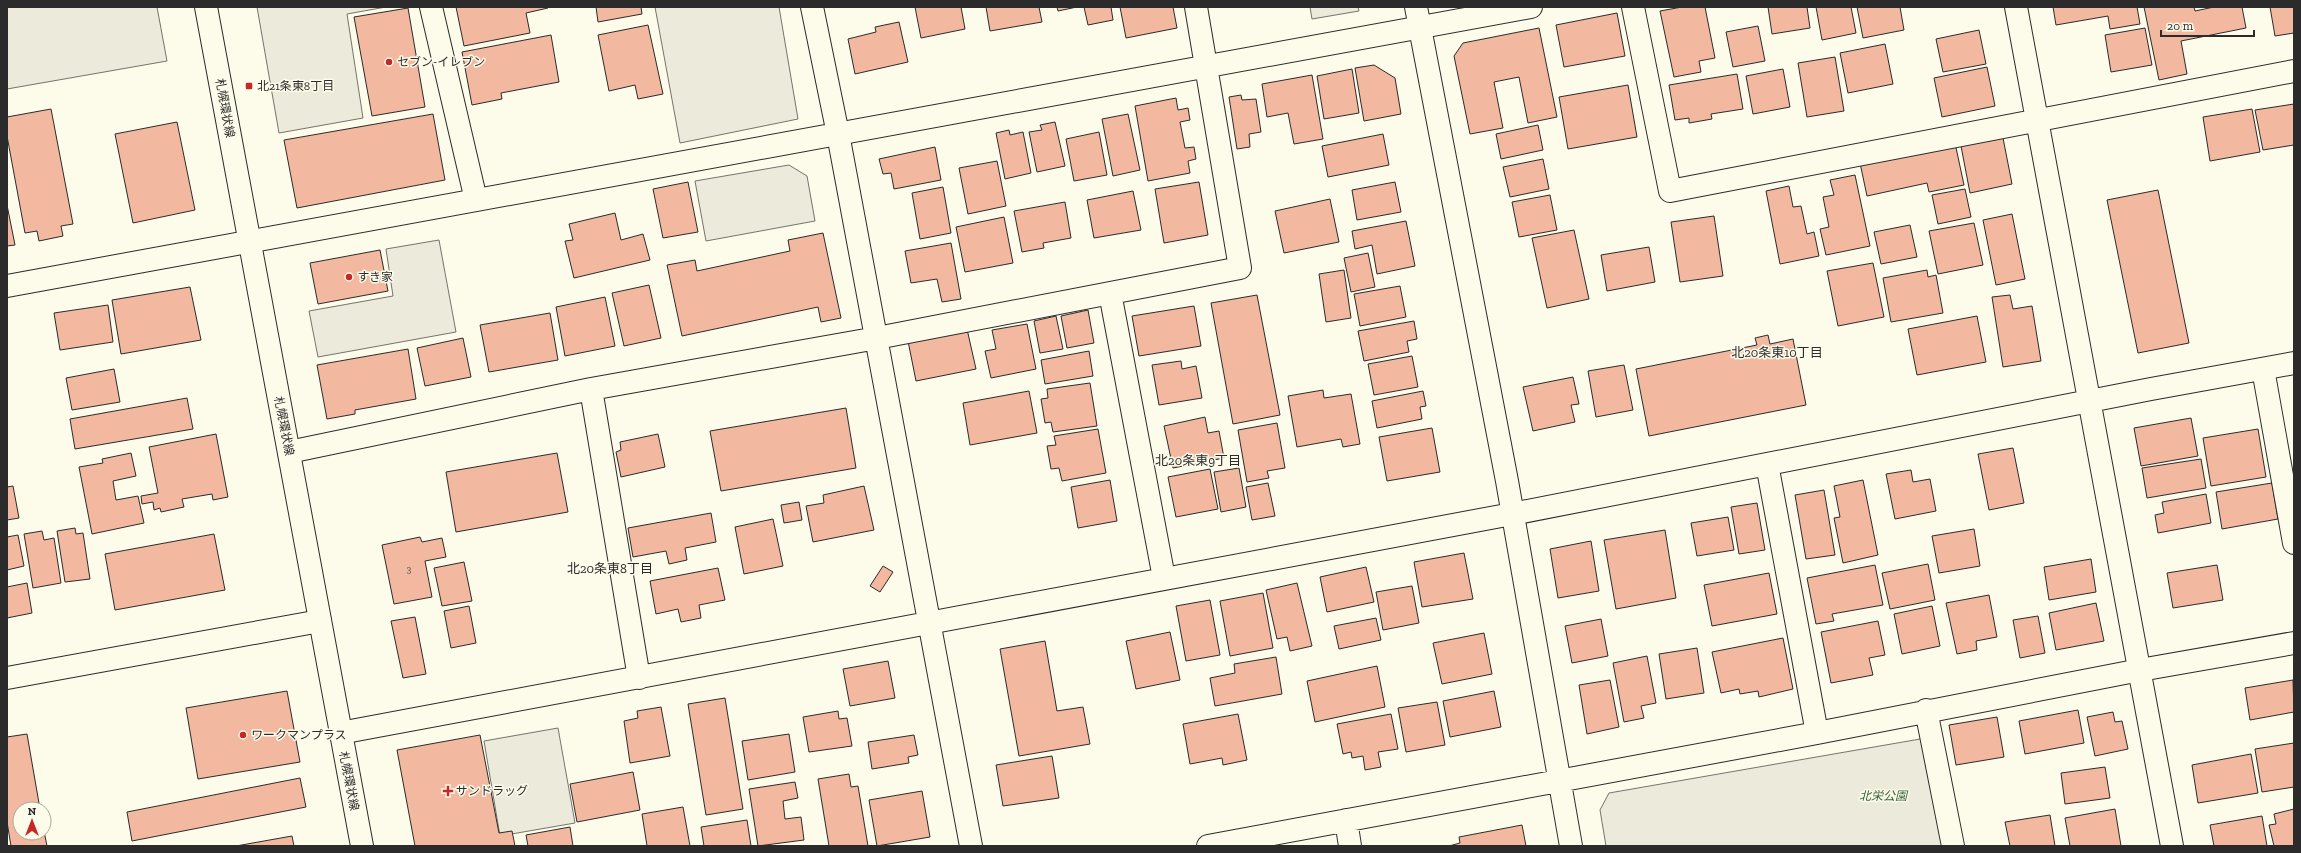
<svg xmlns="http://www.w3.org/2000/svg" width="2301" height="853" viewBox="0 0 2301 853" font-family="'Zilla Slab','Noto Sans JP',serif">
<style>
.green{fill:#ecebdb;stroke:#74746e}
.parking{fill:#eceadb;stroke:#74746e}
.building{fill:#f2b8a0;stroke:#2b2b2b}
.lines{fill:none;stroke-linecap:round;stroke-linejoin:round}
.street-casing{stroke:#2b2b2b;stroke-width:24}
.secondary-casing{stroke:#2b2b2b;stroke-width:24}
.primary-casing{stroke:#2b2b2b;stroke-width:24}
.street{stroke:#fdfbea;stroke-width:22}
.secondary{stroke:#fdfbea;stroke-width:22}
.primary{stroke:#fdfbea;stroke-width:22}
.poi-dot{fill:#c62828;stroke:#fdfbea;stroke-width:1.5}
.labels{text-anchor:middle;stroke-width:3;stroke-linejoin:round;paint-order:stroke}
.number-label{font-size:10px;fill:#5d4e48}
.poi-label{font-size:12px;fill:#2b2b2b;stroke:#fdfbea;text-anchor:start}
.street-label{font-size:12px;fill:#2b2b2b;stroke:#fdfbea}
.park-label{font-size:12px;font-style:italic;fill:#34623c;stroke:#fdfbea}
.neighbourhood-label{font-size:13px;fill:#2b2b2b;stroke:#fdfbea}
</style>
<rect width="100%" height="100%" fill="#fdfbea"/>
<path class="green" d="M1926,738L1944,846H1606L1600,810L1609,793Z"/>
<path class="parking" d="M7,7H157L167,61L7,89Z
M257,7H386L347,14L363,118L279,133Z
M655,7H779L798,119L680,143Z
M1310,7H1358L1359,11L1312,19Z
M789,165L807,176L815,221L706,241L695,181Z
M439,240L456,332L318,357L309,311L393,296L386,249Z
M558,728L575,823L500,836L484,741Z"/>
<path class="building" d="M456,7H547L548,8L526,13L530,33L464,46Z
M596,7H641L642,14L598,22Z
M915,7H961L965,29L921,38Z
M986,7H1039L1042,22L990,31Z
M1057,7H1077L1058,11Z
M1084,7H1111L1113,20L1088,25Z
M1120,7H1173L1177,28L1126,38Z
M1682,7H1705L1715,58L1699,61L1701,72L1674,77L1660,11Z
M1768,7H1807L1810,28L1772,34Z
M1816,7H1851L1856,33L1822,40Z
M1857,7H1900L1904,30L1863,38Z
M2053,7H2137L2140,24L2110,29L2108,16L2056,25Z
M2144,7H2194L2195,11L2214,7H2242L2246,28L2181,41L2187,74L2159,80Z
M2270,7H2294V33L2275,36Z
M408,8L425,107L372,116L354,17Z
M1617,13L1625,56L1564,67L1556,25Z
M899,22L908,62L855,74L848,39L876,32L875,27Z
M648,25L663,94L638,99L635,85L609,91L598,35Z
M1758,26L1765,61L1733,67L1726,32Z
M1539,28L1557,117L1528,123L1519,77L1494,82L1503,128L1470,134L1454,56L1463,43Z
M2145,28L2152,65L2111,72L2105,35Z
M1979,30L1986,64L1943,72L1936,39Z
M551,35L559,82L501,93L502,99L472,105L462,52Z
M1885,44L1893,84L1848,93L1840,53Z
M1835,57L1844,111L1807,117L1798,63Z
M1374,65L1395,78L1401,114L1364,121L1355,68Z
M1987,67L1995,106L1942,117L1934,78Z
M1352,69L1359,113L1324,119L1317,76Z
M1783,69L1790,107L1753,114L1746,76Z
M1737,74L1743,109L1711,114L1712,119L1689,123V118L1675,120L1669,85Z
M1312,75L1323,139L1294,144L1288,113L1267,117L1262,84Z
M1628,85L1637,137L1568,149L1559,97Z
M1241,95L1242,100L1256,99L1261,132L1249,134L1250,147L1237,149L1229,97Z
M1176,98L1178,110L1188,108L1190,120L1180,122L1185,148L1194,147L1196,159L1188,161L1190,173L1148,181L1135,106Z
M2294,104V145L2263,150L2255,110Z
M51,109L73,224L61,226L63,236L39,241L37,231L25,233L7,136V117Z
M2252,109L2260,152L2210,161L2203,117Z
M433,114L445,180L297,208L284,140Z
M1128,114L1140,170L1113,176L1102,119Z
M177,122L195,210L133,223L115,134Z
M1055,122L1065,166L1037,172L1029,132L1042,130L1040,125Z
M1538,125L1543,150L1501,159L1496,134Z
M1009,130L1010,135L1023,132L1031,173L1005,179L996,133Z
M1099,132L1107,175L1074,181L1066,139Z
M1383,134L1389,165L1328,177L1322,146Z
M2003,138L2012,184L1970,193L1961,146Z
M1955,143L1964,185L1929,192L1927,183L1867,196L1860,163Z
M935,147L941,180L894,189L891,173L883,174L879,159Z
M1543,159L1549,189L1510,197L1503,167Z
M997,161L1006,206L968,214L959,168Z
M1855,175L1870,246L1826,255L1820,229L1829,227L1823,197L1834,195L1830,180Z
M688,182L698,232L663,238L653,189Z
M1199,182L1208,235L1164,243L1155,189Z
M1395,182L1401,212L1357,220L1352,190Z
M1789,186L1793,207L1801,206L1807,234L1814,232L1819,256L1780,264L1766,191Z
M943,187L951,233L920,239L912,193Z
M1965,189L1971,217L1938,224L1932,195Z
M2158,190L2189,343L2138,353L2107,200Z
M1133,191L1141,230L1094,238L1087,200Z
M1550,195L1557,230L1519,237L1512,202Z
M1330,199L1339,242L1284,253L1275,211Z
M1065,202L1071,238L1043,243L1044,248L1022,252L1014,211Z
M7,205L15,245L7,246Z
M615,213L621,240L643,234L650,260L574,278L565,241L573,240L569,224Z
M2012,214L2025,279L1996,285L1983,220Z
M1714,216L1723,276L1680,282L1671,222Z
M1004,217L1013,263L965,272L956,227Z
M1406,221L1415,266L1377,274L1372,245L1355,249L1352,231Z
M1974,223L1983,265L1938,274L1929,231Z
M1910,225L1917,257L1881,264L1874,232Z
M1574,230L1589,299L1547,308L1532,238Z
M823,233L841,318L821,322L818,307L682,336L667,265L695,260L697,271L790,251L788,240Z
M951,243L961,299L942,302L937,279L911,283L905,251Z
M1649,247L1655,282L1607,291L1601,255Z
M380,250L388,291L318,304L310,263Z
M1368,253L1375,287L1351,292L1344,258Z
M1873,263L1884,317L1838,326L1827,271Z
M1344,270L1351,318L1326,322L1319,274Z
M1927,270L1928,277L1936,275L1943,313L1891,322L1883,278Z
M649,285L661,338L624,346L612,293Z
M1400,286L1406,317L1360,326L1354,294Z
M190,287L201,340L121,354L112,300Z
M1257,295L1280,415L1233,424L1211,303Z
M2010,295L2013,309L2032,306L2041,361L2003,367L1992,297Z
M605,297L615,346L565,356L556,307Z
M108,305L113,342L60,350L54,313Z
M1194,306L1201,346L1139,356L1132,316Z
M1088,310L1094,343L1067,348L1061,316Z
M550,313L558,360L489,372L480,325Z
M1056,316L1063,349L1040,353L1034,321Z
M1977,316L1986,362L1917,375L1908,329Z
M1414,321L1417,339L1407,341L1409,352L1364,361L1358,331Z
M1027,324L1036,369L991,378L985,351L996,349L992,330Z
M967,329L976,369L916,381L908,341Z
M1768,335L1770,344L1793,339L1806,405L1649,436L1636,369L1757,345L1755,338Z
M463,338L471,377L425,386L417,348Z
M408,349L416,399L355,410V414L327,419L317,365Z
M1089,351L1093,376L1045,384L1041,360Z
M1412,356L1418,387L1374,395L1368,364Z
M1181,361L1182,369L1196,366L1202,398L1159,405L1152,365Z
M1624,365L1633,410L1596,417L1588,371Z
M114,369L120,402L72,410L66,378Z
M1573,377L1579,404L1571,405L1575,422L1533,431L1523,387Z
M1090,383L1097,426L1053,432L1051,422L1045,423L1041,399L1048,398L1047,389Z
M1323,390L1324,398L1351,394L1360,444L1343,447L1341,439L1297,447L1288,396Z
M1029,391L1037,433L970,445L963,403Z
M1423,391L1426,406L1420,407L1422,419L1377,428L1372,401Z
M187,398L193,429L75,449L70,419Z
M846,408L856,468L721,491L710,431Z
M1205,417L1208,433L1219,431L1224,458L1173,468L1164,426Z
M2191,418L2198,456L2141,466L2134,428Z
M1277,423L1285,468L1267,471L1269,478L1247,482L1238,430Z
M1432,428L1440,472L1387,481L1379,437Z
M1098,429L1106,473L1062,481L1059,468L1051,469L1047,446L1056,445L1054,436Z
M2258,429L2266,477L2211,486L2203,438Z
M216,434L228,497L213,500L212,494L182,499L184,507L161,512L160,508L154,510L153,502L142,504L141,496L158,493L149,447Z
M658,434L665,467L621,477L616,452L621,450L620,442Z
M2013,448L2024,503L1989,510L1978,454Z
M131,453L136,476L113,481L116,500L138,496L144,523L92,534L79,467L103,463L102,459Z
M557,453L568,512L456,532L446,472Z
M2201,459L2206,488L2147,498L2142,468Z
M1239,468L1246,507L1221,512L1214,472Z
M1210,469L1218,509L1176,517L1168,477Z
M1911,470L1913,482L1930,479L1936,511L1895,519L1886,474Z
M1110,480L1117,521L1078,528L1071,487Z
M1863,480L1878,555L1843,563L1834,518L1840,517L1834,486Z
M1268,483L1275,516L1252,520L1246,487Z
M2272,483L2278,519L2222,529L2216,492Z
M13,486L19,518L7,520V487Z
M864,486L874,530L813,542L806,506L824,503L823,495Z
M1824,490L1835,555L1806,559L1795,495Z
M2206,494L2211,523L2158,533L2155,515L2164,513L2162,502Z
M799,502L802,520L784,523L781,505Z
M1757,503L1765,550L1739,554L1731,507Z
M711,513L716,542L685,548L687,560L669,564L666,551L633,557L628,528Z
M1728,517L1734,550L1697,556L1691,523Z
M773,519L783,566L744,574L735,527Z
M75,528L76,534L83,533L90,579L65,582L57,531Z
M1974,529L1980,566L1939,573L1932,536Z
M1665,530L1676,598L1616,609L1604,540Z
M42,531L44,540L54,538L61,583L33,588L24,534Z
M214,534L225,590L115,610L105,554Z
M18,535L24,566L7,570V537Z
M420,537L422,542L442,538L446,557L425,561L432,597L394,604L382,545Z
M1591,541L1599,591L1558,598L1550,549Z
M1464,553L1473,599L1422,607L1414,562Z
M2091,559L2096,592L2049,600L2044,567Z
M464,562L472,601L442,606L434,568Z
M1928,564L1935,600L1890,609L1882,573Z
M1875,565L1883,605L1832,614L1834,621L1816,624L1807,578Z
M2217,565L2223,600L2173,608L2167,573Z
M883,566L893,572L880,592L870,586Z
M1366,567L1374,602L1327,612L1320,577Z
M718,568L725,600L699,605L701,618L681,622L678,609L656,614L650,581Z
M1769,573L1777,614L1712,626L1704,585Z
M27,583L32,613L7,618V587Z
M1297,583L1312,646L1290,651L1287,637L1277,639L1266,590Z
M1412,586L1419,623L1383,630L1376,592Z
M1263,593L1273,648L1230,656L1220,601Z
M1989,595L1997,637L1976,641L1977,650L1957,654L1946,603Z
M1210,600L1220,655L1186,661L1176,606Z
M2096,603L2104,641L2056,650L2049,613Z
M469,606L476,643L451,648L444,611Z
M1932,606L1940,646L1902,654L1894,614Z
M2038,616L2045,653L2020,658L2013,620Z
M415,617L426,674L403,678L391,621Z
M1376,618L1381,640L1339,649L1334,626Z
M1601,619L1608,656L1572,663L1565,626Z
M1878,621L1885,655L1869,658L1873,675L1831,683L1821,632Z
M1170,632L1180,680L1136,689L1126,641Z
M1484,633L1492,674L1442,684L1433,643Z
M1783,638L1793,689L1759,697L1758,691L1740,694L1739,689L1721,693L1712,652Z
M1045,641L1057,711L1083,707L1090,744L1019,756L1000,649Z
M1697,648L1704,693L1666,699L1659,654Z
M1647,656L1656,703L1641,706L1644,718L1624,722L1613,663Z
M1276,657L1282,694L1215,706L1210,678L1235,673L1234,664Z
M888,661L895,698L850,706L843,669Z
M1377,666L1385,707L1315,722L1307,681Z
M1610,680L1619,727L1587,734L1579,685Z
M2293,680L2294,712L2250,720L2245,688Z
M287,691L300,762L198,779L186,708Z
M1494,691L1501,727L1450,737L1443,701Z
M725,698L743,809L706,815L688,704Z
M1437,702L1445,745L1406,752L1398,708Z
M661,707L670,756L630,763L624,721L638,718L637,711Z
M2078,710L2084,743L2025,754L2019,721Z
M838,711L839,719L847,718L852,746L809,752L803,717Z
M2113,712L2115,722L2122,721L2128,749L2095,756L2087,717Z
M1238,714L1247,760L1223,765L1222,758L1190,764L1183,724Z
M1391,714L1398,749L1378,752L1381,767L1365,770L1363,756L1352,758L1351,752L1343,754L1337,724Z
M1997,717L2004,757L1956,765L1949,725Z
M27,734L40,809H20V833H44V831L47,846H11L7,822V737Z
M789,734L795,772L748,780L742,741Z
M480,735L499,833L512,831L515,846H415L397,750Z
M914,735L918,755L908,757L909,763L872,769L868,742Z
M2294,743V787L2262,792L2255,749Z
M2251,754L2258,793L2198,803L2192,765Z
M1052,756L1059,798L1003,806L996,765Z
M2105,767L2110,798L2065,804L2061,773Z
M633,772L640,810L577,822L570,784Z
M849,774L851,787L858,786L868,846H829L818,779Z
M300,778L306,807L132,841L127,812Z
M795,782L798,798L783,801L785,819L801,817L804,840L758,846L749,789Z
M922,791L930,837L877,846L869,800Z
M683,807L690,846H647L642,814Z
M2115,809L2121,846H2070L2065,818Z
M2294,809V846H2274L2269,825L2276,824L2274,814Z
M2050,815L2055,846H2010L2005,822Z
M2262,816L2267,846H2214L2210,825Z
M747,820L751,846H704L701,827Z
M1522,825L1526,846H1449L1460,843L1459,837Z
M570,827L573,846H528L526,835Z
M292,836L294,846H236Z"/>
<g class="lines">
<g class="street-casing">
<path id="street" d="M431,7L476,200
M812,7L838,134L971,846
M1416,7L1507,481L1571,846
M1633,7L1670,191L2294,71
M2016,7L2172,846
M7,286L1531,7
M1110,293L1164,578
M2263,369L2294,543
M591,389L639,678
M289,452L591,389L877,338L1240,268L1196,7
M1767,464L1817,733
M1926,710L1953,846
M340,733L1512,514L2151,389L2294,363
M1346,820L1350,846
M1208,846L1817,733L2140,670L2294,643"/>
</g>
<g class="secondary-casing">
<path id="secondary" d="M7,678L320,621"/>
</g>
<g class="primary-casing">
<path id="primary" d="M206,7L362,846"/>
</g>
<use href="#street" class="street"/>
<use href="#secondary" class="secondary"/>
<use href="#primary" class="primary"/>
</g>
<g class="poi-dot">
<circle cx="389" cy="62" r="4"/>
<rect x="245" y="82" width="8" height="8" rx="2"/>
<circle cx="349" cy="277" r="4"/>
<circle cx="243" cy="735" r="4"/>
<path d="M446 785h4v4h4v4h-4v4h-4v-4h-4v-4h4z"/>
</g>
<g class="labels">
<g class="number-label">
<text x="409" y="572">3</text>
</g>
<g class="poi-label">
<text x="397" y="66">セブン-イレブン</text>
<text x="257" y="90">北21条東8丁目</text>
<text x="357" y="281">すき家</text>
<text x="251" y="739">ワークマンプラス</text>
<text x="456" y="795">サンドラッグ</text>
</g>
<g class="street-label">
<text transform="translate(225 108) rotate(80)" y="4">札幌環状線</text>
<text transform="translate(284 426) rotate(79)" y="4">札幌環状線</text>
<text transform="translate(349 781) rotate(79)" y="4">札幌環状線</text>
</g>
<g class="park-label">
<text x="1883" y="800">北栄公園</text>
</g>
<g class="neighbourhood-label">
<text x="1777" y="357">北20条東10丁目</text>
<text x="1198" y="465">北20条東9丁目</text>
<text x="610" y="573">北20条東8丁目</text>
</g>
</g>
<rect width="2301" height="853" fill="none" stroke="#2b2b2b" stroke-width="16"/>
<g transform="translate(32 821)"><circle r="19" fill="#fdfbea" stroke="#a9a89e"/>
<path d="M0-3L7 15L0 10L-7 15Z" fill="#c62828"/>
<text y="-6" font-size="11" font-weight="bold" text-anchor="middle" fill="#2b2b2b">N</text>
</g>
<path d="M2161 30v6h93v-6" fill="none" stroke="#2b2b2b" stroke-width="2"/>
<text x="2167" y="30" font-size="12" fill="#2b2b2b" stroke="#fdfbea" stroke-width="3" paint-order="stroke">20 m</text>
</svg>
